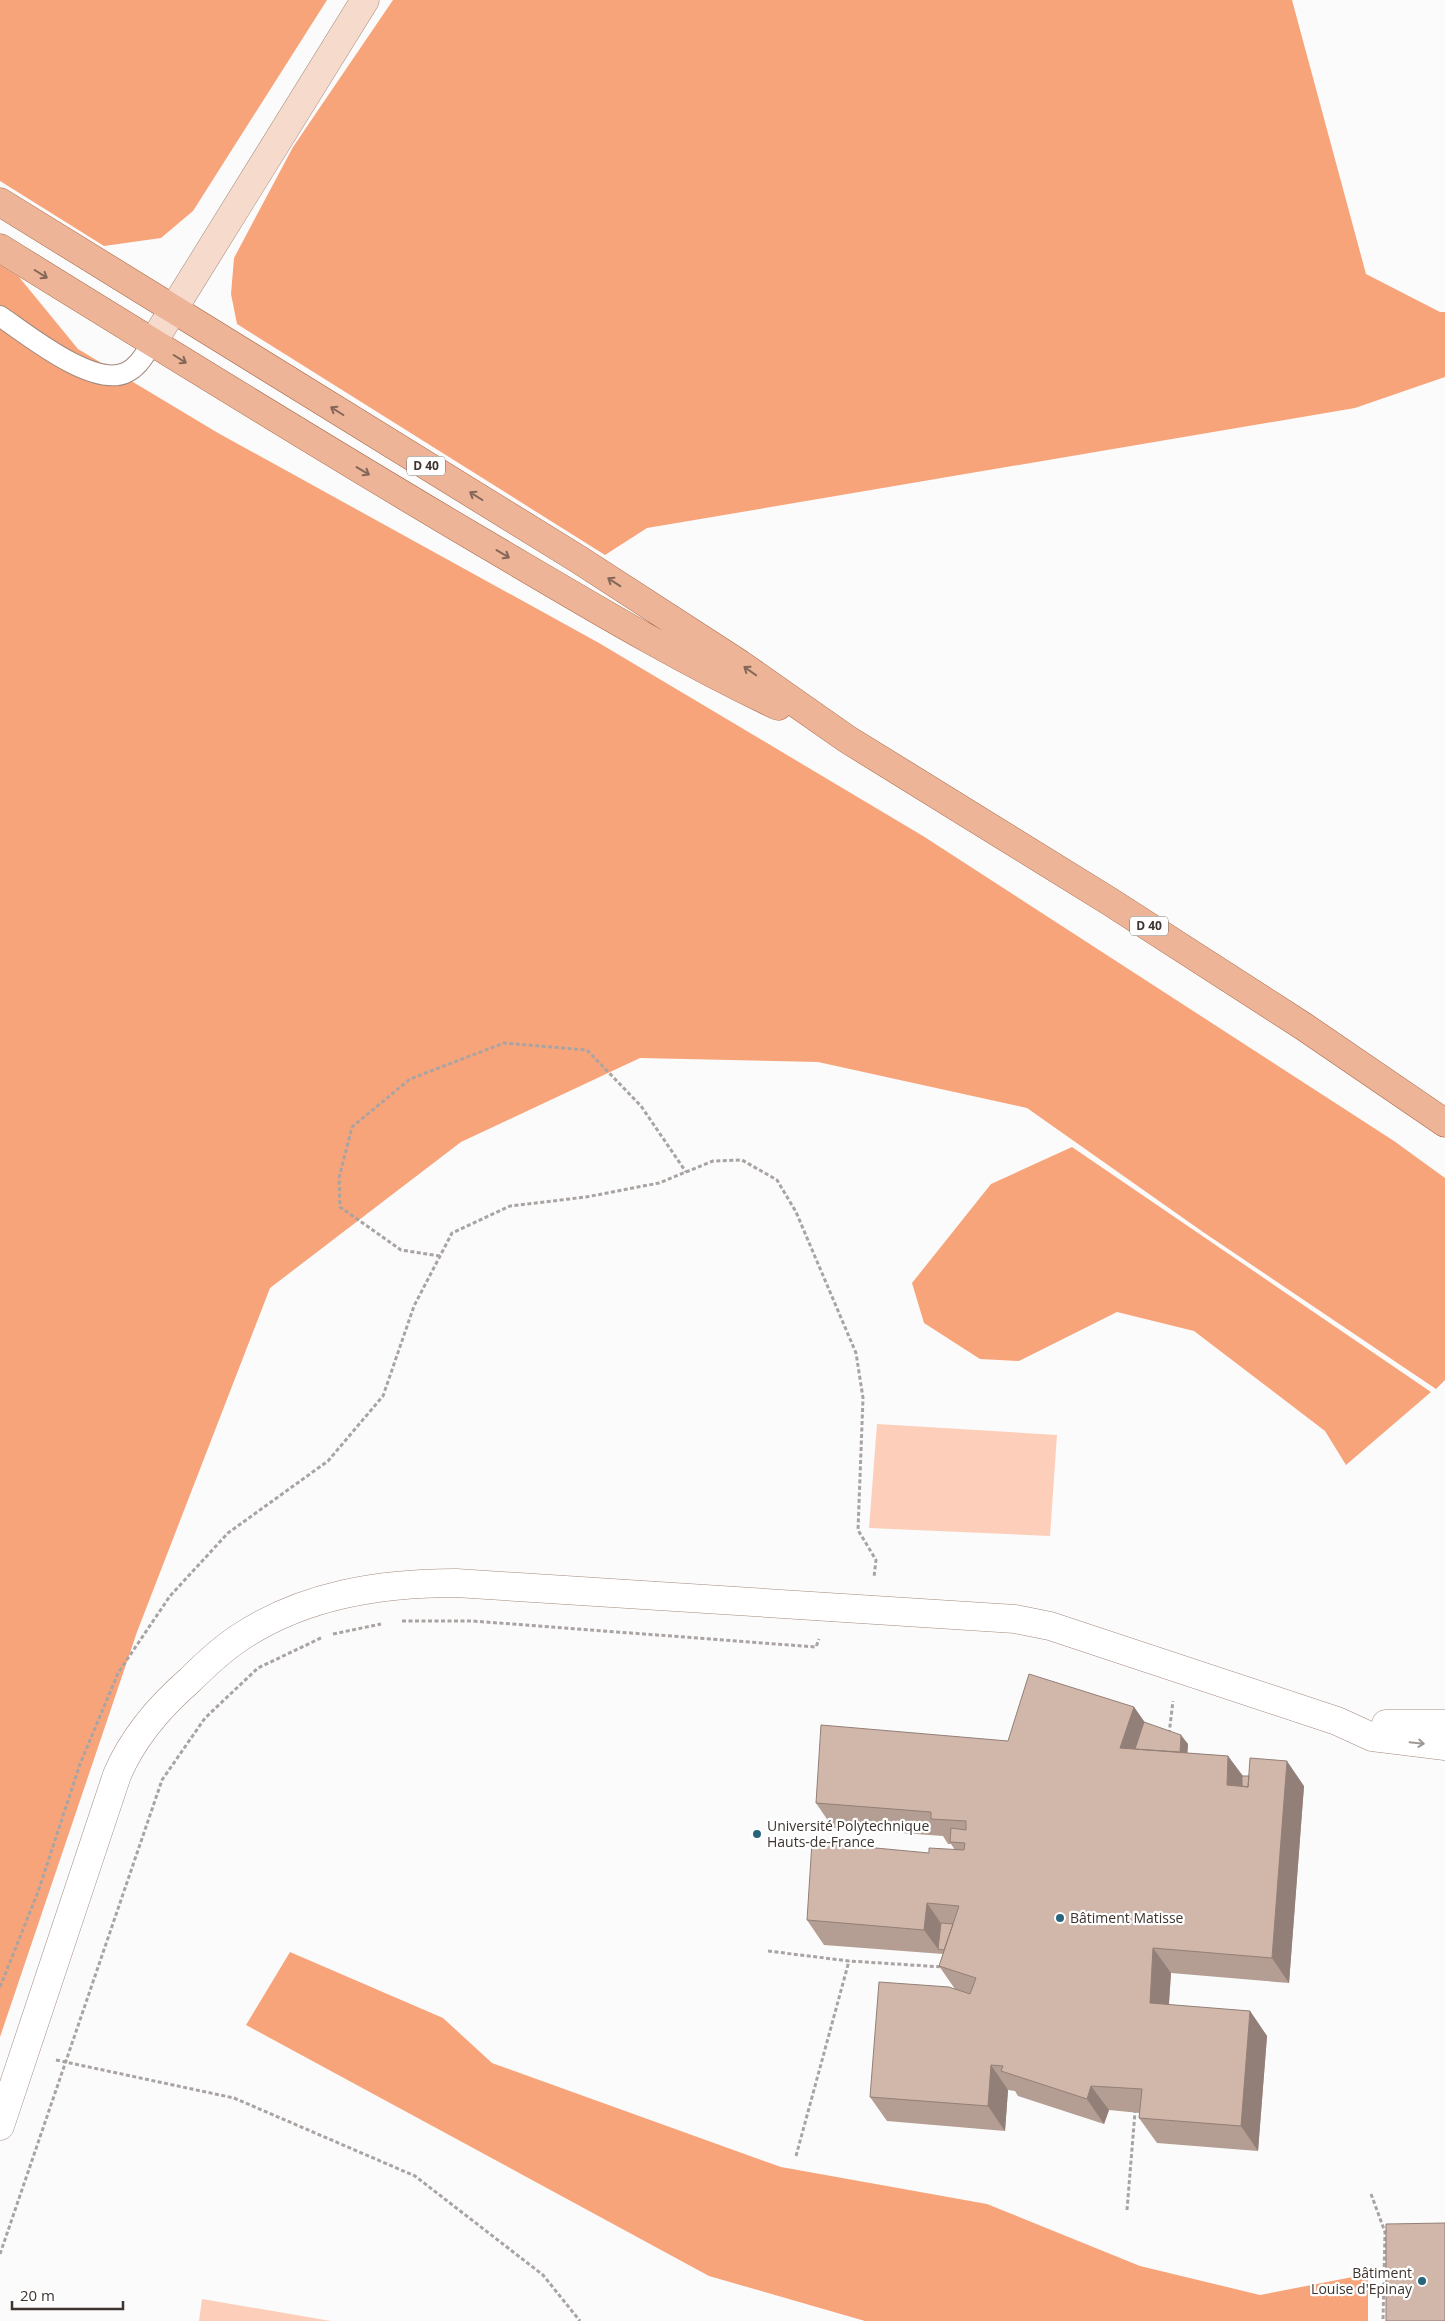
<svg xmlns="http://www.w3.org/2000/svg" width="1445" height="2321" viewBox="0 0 1445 2321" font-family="'Open Sans',sans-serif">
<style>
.green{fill:#fdcfba}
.forest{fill:#f8a47b}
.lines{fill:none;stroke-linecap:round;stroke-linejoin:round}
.lane-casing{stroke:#a2897d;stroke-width:22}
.street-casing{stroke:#a2897d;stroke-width:29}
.secondary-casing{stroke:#a2897d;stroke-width:29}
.primary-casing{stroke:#a86746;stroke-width:29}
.path{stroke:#a9a4a2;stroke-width:3;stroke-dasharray:4 2.5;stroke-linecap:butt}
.lane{stroke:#fff;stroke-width:20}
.street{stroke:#fff;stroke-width:28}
.secondary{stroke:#f6dacb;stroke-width:28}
.primary{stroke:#edb497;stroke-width:28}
.wall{fill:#b49d92}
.shaded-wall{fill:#927f77}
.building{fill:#d1b6aa;stroke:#927f77}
.oneway{stroke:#846759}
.oneway2{stroke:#9e9a97}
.poi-dot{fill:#28657c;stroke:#fff;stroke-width:2}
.labels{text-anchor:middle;stroke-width:4.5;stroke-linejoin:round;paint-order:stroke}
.shield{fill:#fff;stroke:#78716d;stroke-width:1}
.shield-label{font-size:12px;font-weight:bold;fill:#3e342f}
.poi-label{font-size:14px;fill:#3e342f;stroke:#fff;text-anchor:start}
</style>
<rect width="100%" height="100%" fill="#fbfbfb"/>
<path class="green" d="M877,1424L1057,1435L1050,1536L869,1528Z
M202,2299L331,2321H199Z"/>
<path class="forest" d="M0,0H327L193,211L161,238L104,246L0,181Z
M393,0H1292L1366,274L1440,312H1445V377L1355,408L647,528L605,555L237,324L231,294L234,258L293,147Z
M0,265L19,277L78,349L218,433L599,643L923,836L1394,1141L1445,1178V1380L1436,1389L1203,1232L1027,1108L818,1062L640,1058L461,1142L270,1288L137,1632L0,2037Z
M1072,1147L1431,1392L1346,1465L1325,1431L1194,1331L1117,1312L1019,1361L980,1359L924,1323L912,1283L991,1184Z
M290,1952L443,2018L492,2063L781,2167L987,2204L1140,2266L1260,2295L1368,2274V2321H865L709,2276L246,2025Z"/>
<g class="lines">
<g class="lane-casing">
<path id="lane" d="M0,316C28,335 92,387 125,373C138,368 145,354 153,342"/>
</g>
<g class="street-casing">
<path id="street" d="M1386,1724H1445
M0,2126L117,1775C133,1737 159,1707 190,1680C205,1665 221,1650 239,1638C303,1595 380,1583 456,1583L1015,1619L1050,1626L1337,1721L1372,1737L1445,1746"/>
</g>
<g class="secondary-casing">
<path id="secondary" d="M153,342L365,0"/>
</g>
<g class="primary-casing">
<path id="primary" d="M0,202L578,559L740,664L847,739L1109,901L1303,1026L1445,1123
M0,248C158,346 316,444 477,539C576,597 674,657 778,706"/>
</g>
<path class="path" d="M440,1256L401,1250L340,1207L339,1178L352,1127L410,1079L504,1043L587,1050L641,1106L686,1172
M402,1621H472L816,1647L819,1639
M333,1634L381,1624
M1169,1734L1173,1701
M768,1951L849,1961L943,1967
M0,1987L38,1892L80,1764L118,1673L170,1596L228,1533L328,1461L383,1396L414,1306L452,1233L510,1206L586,1197L659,1183L713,1161L742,1160L777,1180L796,1212L856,1353L863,1398L858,1530L876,1560L874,1577
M56,2060L234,2098L415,2176L543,2275L580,2321
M796,2156L849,1961
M1371,2194L1385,2232L1383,2321
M1127,2210L1135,2112
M0,2254L162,1780L205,1718L258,1668L323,1637"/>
<use href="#lane" class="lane"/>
<use href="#street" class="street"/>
<use href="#secondary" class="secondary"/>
<use href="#primary" class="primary"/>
</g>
<path class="wall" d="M1134,1707L1144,1722L1188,1744L1187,1753L1228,1756L1242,1776L1304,1786L1289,1983L1171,1973L1169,2005L1250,2011L1267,2036L1258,2151L1157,2143L1139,2118L1140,2113L1109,2110L1104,2124L1018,2096L1015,2091L1008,2090L1005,2131L887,2121L870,2097L955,1989L939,1966L943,1954L824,1945L807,1920L929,1853L955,1850L951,1844H948L943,1836L833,1828L816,1803L1008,1741Z"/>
<path class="shaded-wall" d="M1134,1707L1151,1731L1140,1764L1120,1748Z
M1181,1735L1188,1744L1186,1776L1179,1766Z
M1228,1756L1246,1780L1245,1806L1227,1785Z
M1287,1761L1304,1786L1289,1983L1272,1958Z
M927,1903L944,1928L938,1949L924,1930Z
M1153,1948L1171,1973L1167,2028L1150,2003Z
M1250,2011L1267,2036L1258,2151L1241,2126Z
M991,2065L1008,2090L1005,2131L988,2106Z
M1091,2086L1109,2110L1104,2124L1087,2099Z"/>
<path class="building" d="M1029,1674L1134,1707L1120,1748L1228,1756L1227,1785L1248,1787L1250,1758L1287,1761L1272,1958L1153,1948L1150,2003L1250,2011L1241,2126L1139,2118L1142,2089L1091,2086L1087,2099L1001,2071L1003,2066L991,2065L988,2106L870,2097L879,1982L949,1987L970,1994L976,1978L939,1966L959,1906L927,1903L924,1930L807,1920L812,1842L929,1853V1848L964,1850L965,1843L950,1842L951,1828L966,1830V1821L931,1819V1812L816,1803L821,1725L1008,1741Z
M1144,1722L1181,1735L1180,1752L1135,1749Z
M1242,1776H1249L1248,1787L1242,1786Z
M941,1923L953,1924L944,1950L938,1949Z
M1445,2223V2321H1386V2224Z"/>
<defs><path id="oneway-shaft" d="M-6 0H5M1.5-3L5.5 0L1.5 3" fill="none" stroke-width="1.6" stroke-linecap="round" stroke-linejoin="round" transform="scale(1.25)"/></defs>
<g class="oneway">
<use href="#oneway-shaft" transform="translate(41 274) rotate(32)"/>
<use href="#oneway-shaft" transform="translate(180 359) rotate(32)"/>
<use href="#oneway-shaft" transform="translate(337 411) rotate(-148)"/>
<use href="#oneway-shaft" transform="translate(363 471) rotate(31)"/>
<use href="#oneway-shaft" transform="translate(476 496) rotate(-148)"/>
<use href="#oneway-shaft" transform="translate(503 554) rotate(31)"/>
<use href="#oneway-shaft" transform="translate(614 582) rotate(-147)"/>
<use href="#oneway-shaft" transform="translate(750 671) rotate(-145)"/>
</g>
<use class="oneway2" href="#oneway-shaft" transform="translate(1417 1743) rotate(6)"/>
<g class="poi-dot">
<circle cx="757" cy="1834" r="5"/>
<circle cx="1060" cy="1918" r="5"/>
<circle cx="1422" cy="2281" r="5"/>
</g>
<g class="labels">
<g class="shield">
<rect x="407" y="456.5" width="38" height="19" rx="4"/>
<rect x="1130" y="916.5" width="38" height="19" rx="4"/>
</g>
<g class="shield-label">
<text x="426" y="470">D 40</text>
<text x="1149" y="930">D 40</text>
</g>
<g class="poi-label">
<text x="767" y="1831">Université Polytechnique<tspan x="767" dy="16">Hauts-de-France</tspan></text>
<text x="1070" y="1923">Bâtiment Matisse</text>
<text x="1412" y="2278" text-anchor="end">Bâtiment<tspan x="1412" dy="16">Louise d'Epinay</tspan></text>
</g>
</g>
<path d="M12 2301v8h111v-8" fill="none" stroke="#3e342f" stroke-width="2.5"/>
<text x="20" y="2301" font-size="15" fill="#3e342f" stroke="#ffffff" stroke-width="4" paint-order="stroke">20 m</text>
</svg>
